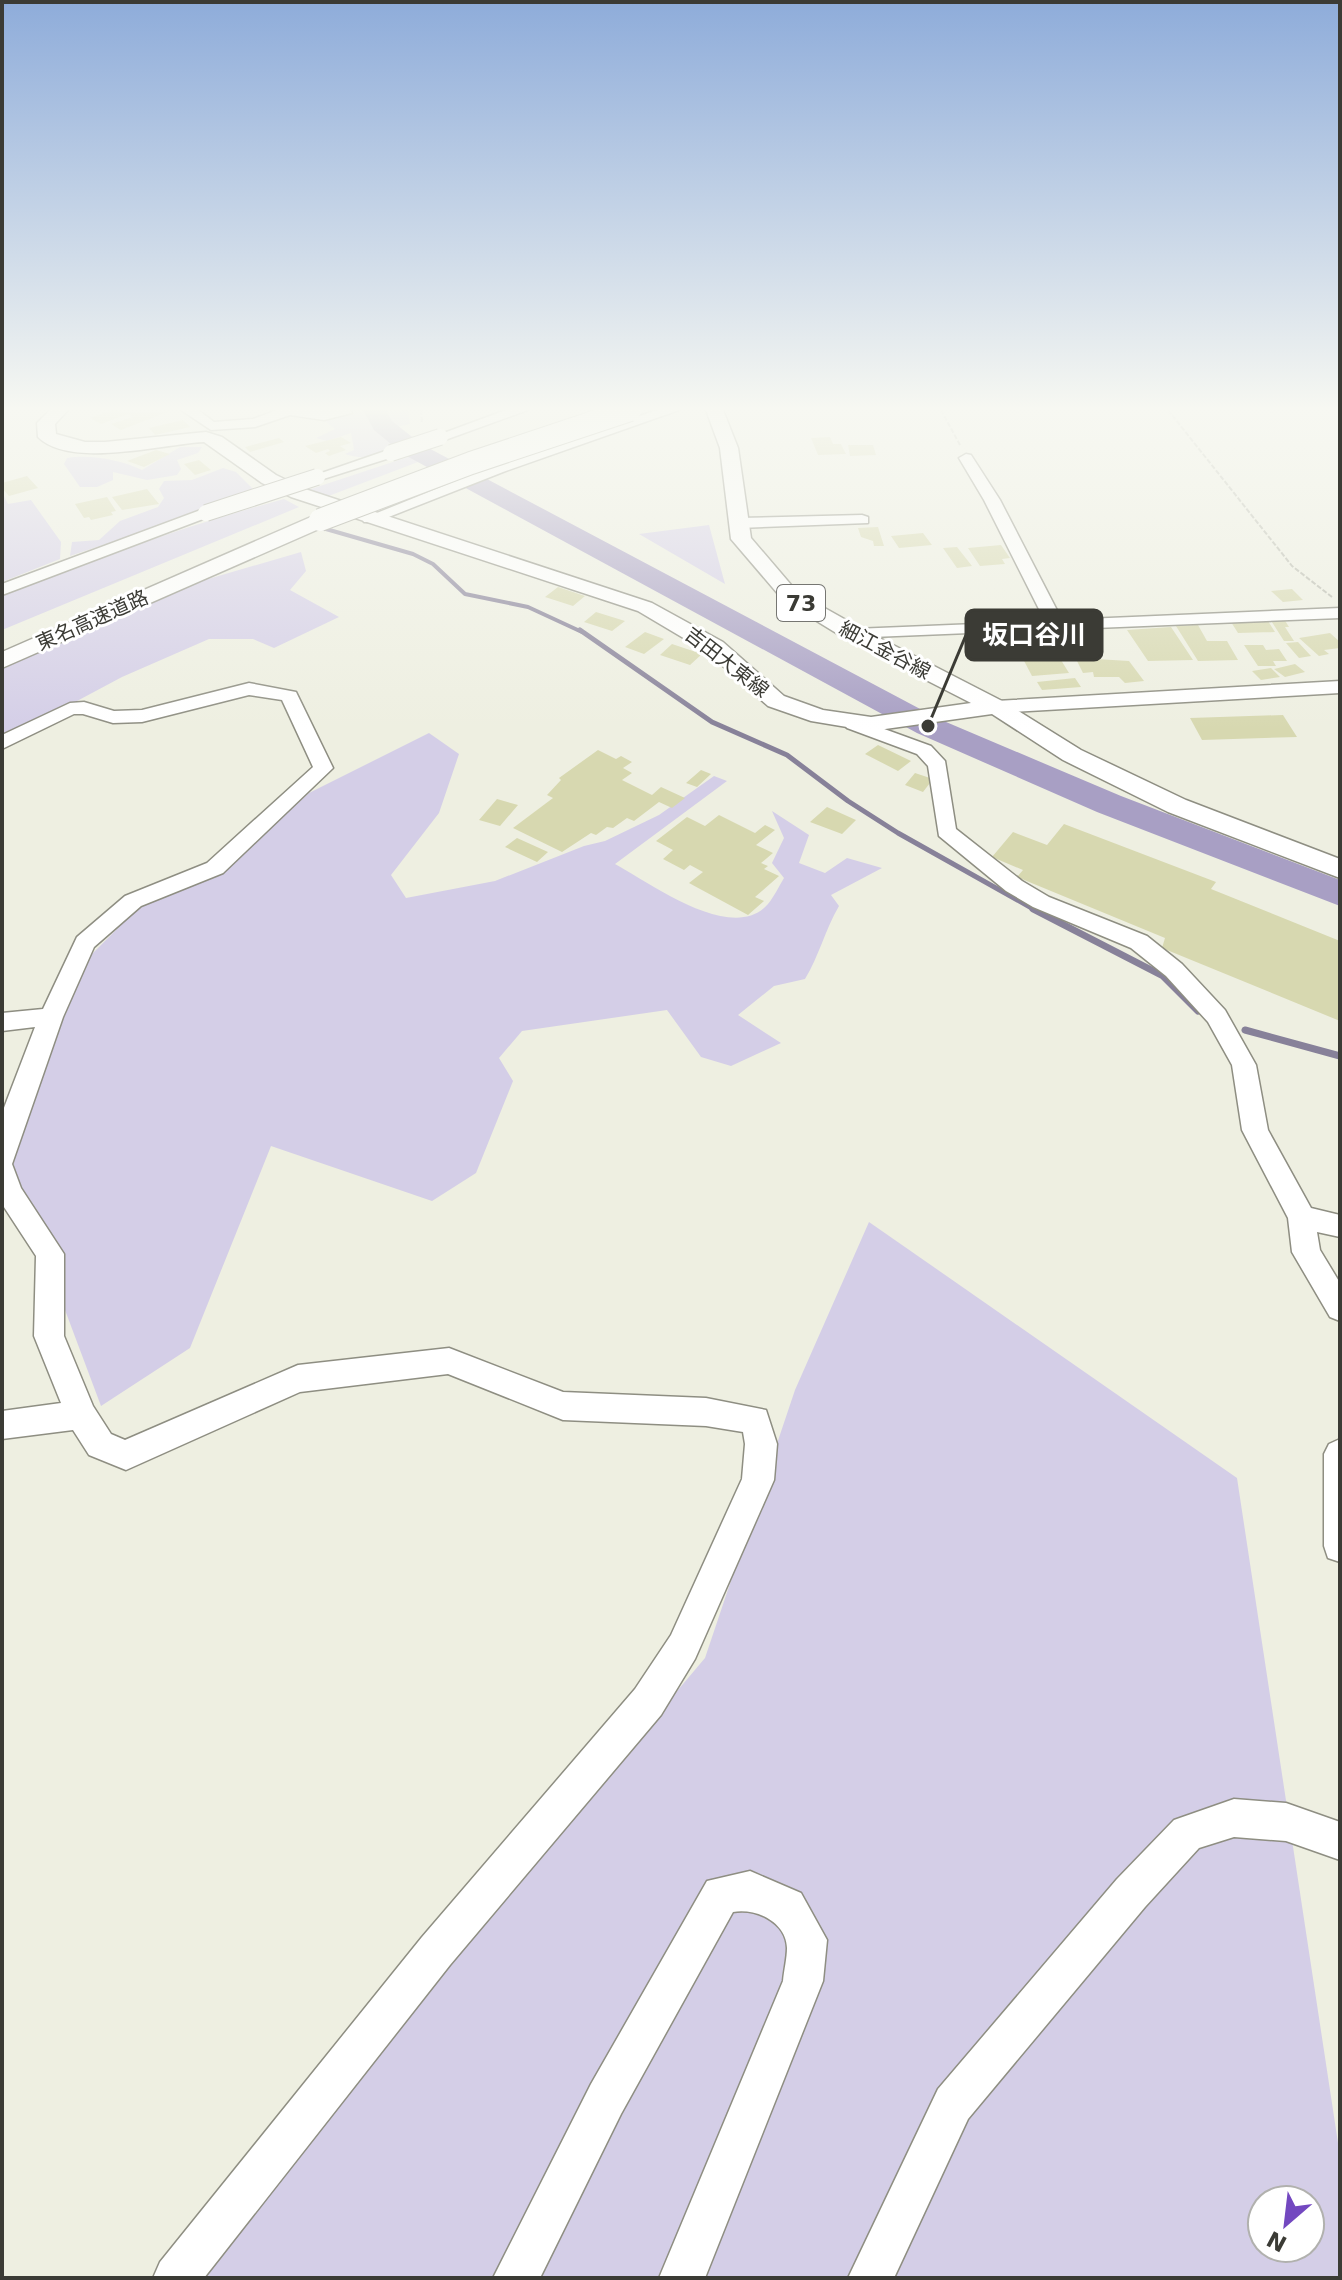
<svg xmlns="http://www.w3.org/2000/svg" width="1342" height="2280" viewBox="0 0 1342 2280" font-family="'DejaVu Sans','Noto Sans JP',sans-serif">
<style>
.green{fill:#d4cee7;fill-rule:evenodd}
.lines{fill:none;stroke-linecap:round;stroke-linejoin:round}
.stream-far2{stroke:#878199;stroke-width:4}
.stream-far1{stroke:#878199;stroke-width:5}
.stream{stroke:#878199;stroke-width:7}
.river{fill:#a89fc4;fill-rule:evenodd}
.building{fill:#d7d8b0}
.minor-casing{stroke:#8e8e82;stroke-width:3}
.major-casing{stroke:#8e8e82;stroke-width:3}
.highway-casing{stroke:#8e8e82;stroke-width:3}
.path{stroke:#b8b9ad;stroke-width:2;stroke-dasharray:5 2;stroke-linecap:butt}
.minor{fill:#fff;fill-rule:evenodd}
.major{fill:#fff;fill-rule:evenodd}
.highway{fill:#fff;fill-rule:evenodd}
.minor-bridge-casing{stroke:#8e8e82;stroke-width:18;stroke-linecap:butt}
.highway-bridge-casing{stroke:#8e8e82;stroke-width:24;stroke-linecap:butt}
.minor-bridge{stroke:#fff;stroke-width:16}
.highway-bridge{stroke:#fff;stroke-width:22}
.labels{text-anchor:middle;stroke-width:6;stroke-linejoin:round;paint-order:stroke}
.far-street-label{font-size:20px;fill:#3b3b35;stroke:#fff}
.shield{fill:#fff;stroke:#767672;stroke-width:2}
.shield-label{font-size:22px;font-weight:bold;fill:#3b3b35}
.leader{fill:none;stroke:#3b3b35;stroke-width:3}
.callout-dot{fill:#3b3b35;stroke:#fff;stroke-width:3}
.callout{fill:#3b3b35;stroke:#3b3b35;stroke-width:3}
.callout-label{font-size:26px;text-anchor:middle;font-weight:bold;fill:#fff}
</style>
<rect width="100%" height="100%" fill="#eeefe1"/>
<path class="green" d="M347,410H408L410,424L377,431L397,442C387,458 361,460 345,454L354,450L351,433L327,441L316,438L335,429L325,421L342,415Z
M180,447H202L198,453L177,460L181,469L177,475L147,480L113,472V480L97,487H80L64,464L67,458C90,454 121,460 142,470Z
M411,456L418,462L318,500L305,491Z
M223,468L236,472L257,493L70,556L72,542L99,540L120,521L158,507L164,498L159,489L164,481L192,480Z
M2,492L8,504L31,500L61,542L60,559L2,582Z
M284,499L299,507L2,630V596C95,558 188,525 284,499Z
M709,525L725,584L639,534Z
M301,552L306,571L290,590L339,617L274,648L253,639H209L122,677L2,741V669L191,584Z
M429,733L459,754L439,813L391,875L406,898L495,881L584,846L605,841L659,815L714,776L727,781L615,864C650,883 733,945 768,904C774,897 779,886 784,878L772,863L784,838L772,811L809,835L799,863L825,873L847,858L882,868L831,895L839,906C825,930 819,956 805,979L774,986L738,1015L781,1043L731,1066L701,1057L667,1010L522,1031L499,1058L513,1081L476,1173L432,1201L271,1146L190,1348L101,1406L20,1190L2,1125L22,1060L69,977L147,899L245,851L309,793Z
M869,1222L1237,1478L1340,2156V2278H198L400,2019L705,1658L795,1390ZM1262,2200H1310V2248H1262Z"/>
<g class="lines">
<path class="stream-far2" d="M319,527L413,554L433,564L465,594L528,607L582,632"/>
<path class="stream-far1" d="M580,630L712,722L787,755L848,801L898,833L1037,911"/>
<path class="stream" d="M1033,909L1163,976L1198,1011
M1245,1030L1340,1056"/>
<path class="river" d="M363,410H386L392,421L421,444L939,719L1121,796L1340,880V906L1097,812L917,733L403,454L374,430Z"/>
</g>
<path class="building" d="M112,410L134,413L170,411L121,430L111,424L133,417L128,414L101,424L90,418Z
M183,420L190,427L155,435L149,428Z
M341,437L351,443L340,446L346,450L329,456L325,453L330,451L328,449L316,453L305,446Z
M830,437L833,444H841L846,454L818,455L811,438Z
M279,438L284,442L250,452L245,447Z
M848,445H873L876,455L850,456Z
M156,450L170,454L144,467L127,461Z
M199,460L211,470L195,475L184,464Z
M27,476L38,488L9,496L2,488V483Z
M147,489L159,504L122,510L112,497Z
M107,497L116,511L111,512L113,515L91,520L89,517L84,518L75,504Z
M878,527L884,546H874L873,541L861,537L858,528Z
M923,533L932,545L899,548L891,536Z
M1001,545L1010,558L1002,559L1005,564L980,566L968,548Z
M957,547L972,566L957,568L943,548Z
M558,587L585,596L573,606L545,597Z
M1292,589L1303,600L1283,602L1271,591Z
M596,612L625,621L612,631L584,622Z
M1270,619H1284L1289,627H1285L1294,641H1284Z
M1268,621L1275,632L1238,633L1231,622Z
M1198,625L1207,641H1227L1238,660L1198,661L1176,626Z
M1171,627L1193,660L1148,661L1127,630Z
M645,632L664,639L644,654L625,647Z
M1330,633L1340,642V648L1324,650L1329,654L1319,656L1299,638Z
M985,636L996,658H975L964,638Z
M1298,642L1311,656L1299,658L1286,643Z
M672,644L702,654L690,665L660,655Z
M1244,645H1263L1266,650L1279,649L1287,661H1273L1276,666H1258Z
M1070,647L1091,649L1096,659L1129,661L1144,681L1125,683L1119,677H1094L1093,672L1083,673Z
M1044,657L1046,661L1061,660L1069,673L1032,676L1023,659Z
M1295,664L1305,672L1285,677L1274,669Z
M1271,668L1280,677L1261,680L1252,671Z
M1075,678L1081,687L1042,690L1037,682Z
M1283,715L1297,737L1202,740L1190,718Z
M878,745L911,761L898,771L865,754Z
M598,750L616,759L621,756L632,762L623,768L632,773L622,780L652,795L661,787L685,798L672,808L659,802L634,821L627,818L613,828L607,827L596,835L591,833L562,852L513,828L553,798L547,795L561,780L559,778Z
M701,770L711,774L697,787L686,783Z
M915,773L933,779L923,792L905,785Z
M497,799L518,805L500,826L479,820Z
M827,807L856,820L842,834L810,822Z
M719,815L755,833L765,825L775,830L756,845L773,853L761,863L768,866L764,869L779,876L755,897L764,901L748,915L689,883L703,872L690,865L684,870L663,859L673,850L656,841L687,817L705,826Z
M1064,824L1216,882L1211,889L1340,941V1021L1162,948L1165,938L1017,877L1023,870L992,857L1013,832L1047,845Z
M517,838L548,852L537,862L505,847Z"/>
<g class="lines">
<g class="minor-casing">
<path id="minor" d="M181,410H198L214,422L253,419L277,410H350L352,413L324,420L290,415L255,427L211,430Z
M506,410H528L445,440H435L433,437Z
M657,410H679L503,472L376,522H364L362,519L493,466Z
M391,449L396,450V456L317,481L310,477Z
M966,454L971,455L1000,500L1062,620L1340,608V618L848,638L845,634L854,629L1045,621L984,500L959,458Z
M206,508L211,510V516L2,595V584Z
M862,515L868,517V523L739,528L731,523L739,518Z
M1340,681V693L996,713L987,707L996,701Z
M249,683L296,692L333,768L223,873L141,906L94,947L63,1017L12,1164L21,1188L64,1254V1336L93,1406L111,1434L125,1440L298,1365L449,1348L563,1392L706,1398L766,1410L777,1444L774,1480L695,1659L661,1715L450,1965L204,2278H153L160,2262L422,1937L635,1689L671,1635L742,1479L745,1444L743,1432L706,1426L563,1420L448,1374L300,1392L126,1470L89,1455L73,1430L2,1439V1411L61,1403L34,1336L36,1256L2,1204V1113L35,1027L2,1031V1013L43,1009L77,937L125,896L207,863L313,767L282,700L249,695L142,722L113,723L83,714H74L2,749V735L70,703L84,702L114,711L142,710Z
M854,718L931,746L945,761L956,829L1022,881L1049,897L1147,936L1182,964L1225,1010L1256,1065L1268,1130L1311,1208L1340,1215V1237L1317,1232L1320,1250L1340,1283V1321L1330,1317L1292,1252L1288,1218L1242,1130L1232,1065L1208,1022L1166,976L1131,948L1033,907L1006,891L939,836L928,766L917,754L847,728L844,724L847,720Z
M1340,1439V1562L1328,1558L1324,1546V1454L1329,1444Z
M1234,1799L1286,1803L1340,1822V1860L1286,1841L1234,1837L1199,1848L1145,1907L968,2119L894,2278H848L938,2089L1117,1879L1174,1820Z
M750,1871L801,1893L827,1940L823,1981L705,2278H659L783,1981C784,1970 787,1958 787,1948C786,1921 755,1908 733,1912L621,2114L540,2278H493L591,2084L707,1881Z"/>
</g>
<g class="major-casing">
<path id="major" d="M50,410H68L55,424L56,434L85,442H105L206,432L222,437L276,475L305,489L652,603L723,642L784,696L823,710L871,717L971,703L846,639L784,601L731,539L720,448L706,410H723L738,448L751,538L798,593L862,629L1004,702L1081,750L1186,800L1340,859V878L1168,812L1063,760L992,714L871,731L811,721L768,706L707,652L638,611L291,497L262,483L204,442C163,444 70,469 38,437L37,423Z"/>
</g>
<g class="highway-casing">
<path id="highway" d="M320,513L331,520L328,525L2,668V652Z"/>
</g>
<path class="path" d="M421,410L422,423
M941,410L960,445
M1168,410L1292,566L1332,597"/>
<use href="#minor" class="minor"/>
<use href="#major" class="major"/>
<use href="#highway" class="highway"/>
<g class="minor-bridge-casing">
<path id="minor-bridge" d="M391,453L440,437
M206,513L317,477"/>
</g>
<g class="highway-bridge-casing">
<path id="highway-bridge" d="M320,520L471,463L630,410"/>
</g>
<use href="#minor-bridge" class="minor-bridge"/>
<use href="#highway-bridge" class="highway-bridge"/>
</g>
<linearGradient id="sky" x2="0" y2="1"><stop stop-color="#8eacda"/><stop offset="0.56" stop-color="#f7f8f2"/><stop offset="1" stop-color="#f7f8f2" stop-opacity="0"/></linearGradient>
<rect width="1342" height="730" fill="url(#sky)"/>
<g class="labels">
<g class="far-street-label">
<text transform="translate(92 620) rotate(-24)" y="7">東名高速道路</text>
<text transform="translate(885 650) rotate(28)" y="7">細江金谷線</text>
<text transform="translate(727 662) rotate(38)" y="7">吉田大東線</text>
</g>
<rect class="shield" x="777" y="585" width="48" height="36" rx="6"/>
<g class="shield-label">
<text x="801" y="611">73</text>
</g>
</g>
<path class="leader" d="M928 726L966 635"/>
<circle class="callout-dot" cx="928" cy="726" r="8"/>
<rect class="callout" x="966" y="610" width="136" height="50" rx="8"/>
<g class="callout-label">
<text x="1034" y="644">坂口谷川</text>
</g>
<rect width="1342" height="2280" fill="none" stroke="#3b3b35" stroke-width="8"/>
<g transform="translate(1286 2224) rotate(208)"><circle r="38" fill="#ffffff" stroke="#b1b1ae" stroke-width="2"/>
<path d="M0-6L14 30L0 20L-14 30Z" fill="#7348c0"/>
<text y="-12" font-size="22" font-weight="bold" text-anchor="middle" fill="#3b3b35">N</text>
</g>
</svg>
